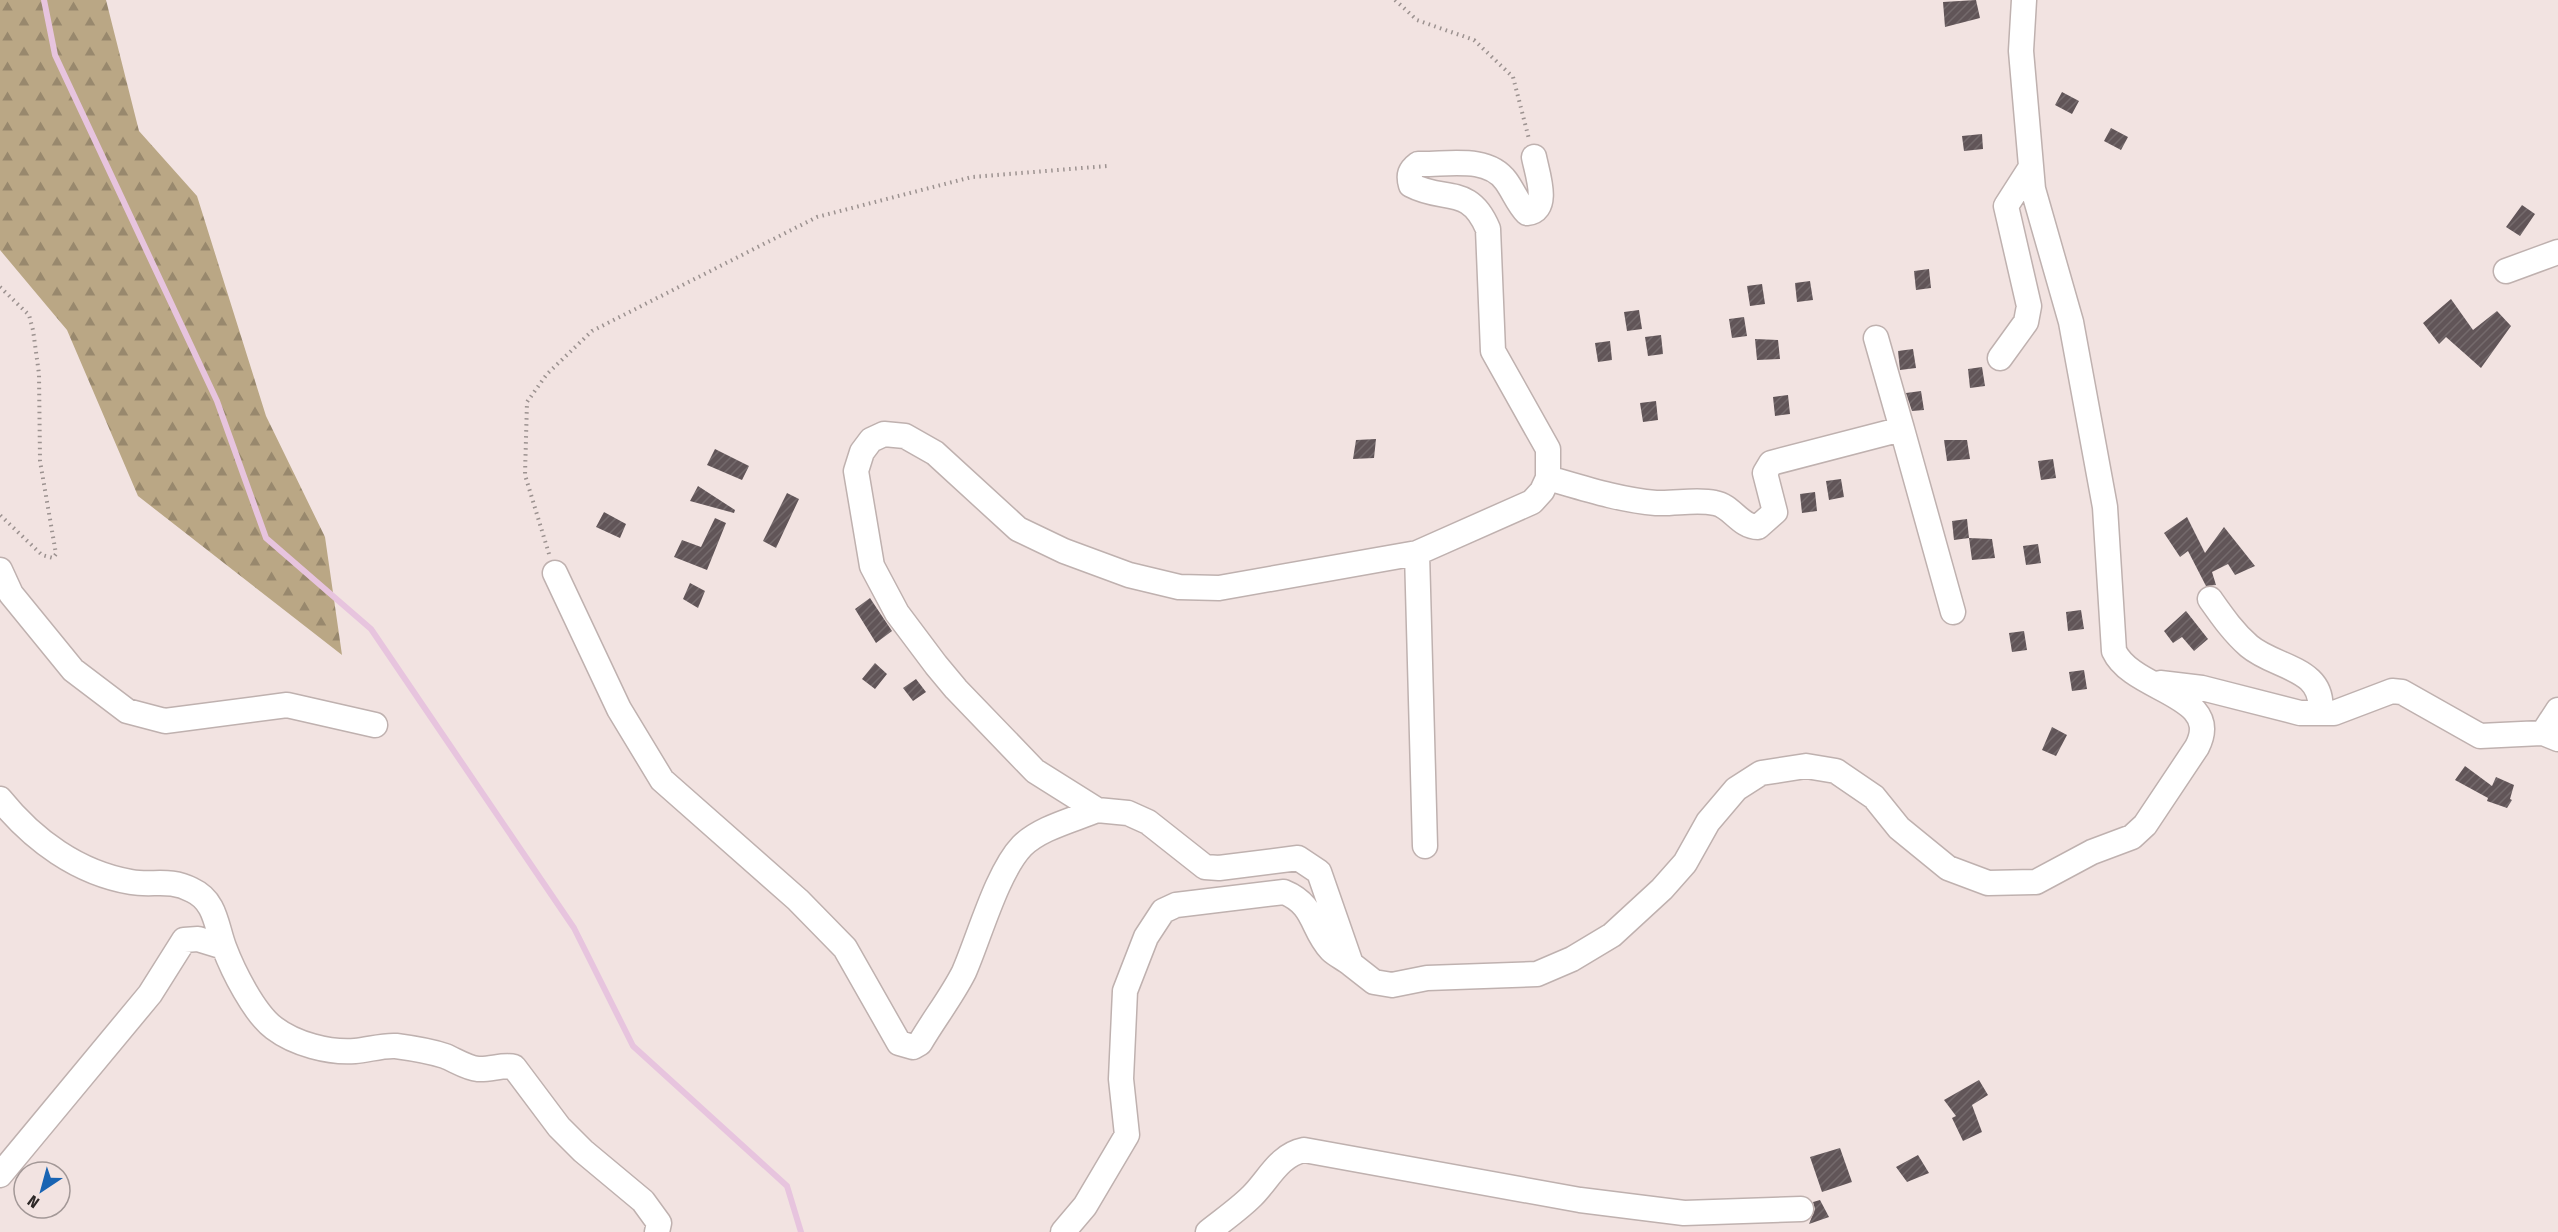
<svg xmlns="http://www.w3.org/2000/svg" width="2558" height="1232" viewBox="0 0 2558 1232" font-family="'Fira Sans Condensed',sans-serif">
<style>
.forest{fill:url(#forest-firs)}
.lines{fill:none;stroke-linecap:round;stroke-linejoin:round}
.stream{stroke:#e7c4de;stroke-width:6}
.building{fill:url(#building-hatch)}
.minor-casing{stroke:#bfb1af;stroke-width:27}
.path{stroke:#9c9290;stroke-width:4;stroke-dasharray:1.5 4.5;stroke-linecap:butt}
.minor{stroke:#fff;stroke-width:24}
</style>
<defs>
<pattern id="forest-firs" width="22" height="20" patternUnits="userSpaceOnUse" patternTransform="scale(1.5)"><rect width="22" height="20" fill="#baa785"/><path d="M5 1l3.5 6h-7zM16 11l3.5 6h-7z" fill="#98886d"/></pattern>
<pattern id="building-hatch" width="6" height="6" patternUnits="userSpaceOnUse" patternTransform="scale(1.5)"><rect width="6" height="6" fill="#615558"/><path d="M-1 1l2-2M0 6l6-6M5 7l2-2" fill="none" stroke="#746a6c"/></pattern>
</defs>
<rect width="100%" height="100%" fill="#f2e3e1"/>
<path class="forest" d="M0,0H106L139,131L197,196L266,416L325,537L342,655L138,496L67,330L0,250Z"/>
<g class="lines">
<path class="stream" d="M44,0L55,55L217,401L266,538L371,629L574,928L633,1046L787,1186L801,1232"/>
</g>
<path class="building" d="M1976,0L1980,18L1945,27L1943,2Z
M2062,92L2079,101L2072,114L2055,105Z
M2111,128L2128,137L2121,150L2104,141Z
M1982,134L1983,149L1964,151L1962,136Z
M2522,205L2535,214L2520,236L2506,227Z
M1929,269L1931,288L1916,290L1914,271Z
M1810,281L1813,300L1797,302L1795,283Z
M1762,284L1765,304L1750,306L1747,286Z
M2451,299L2473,330L2497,311L2511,326L2481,368L2446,337L2439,344L2423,323Z
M1639,310L1642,329L1627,331L1624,312Z
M1744,317L1747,336L1732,338L1729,319Z
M1661,335L1663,354L1648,356L1645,337Z
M1755,339L1778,340L1780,359L1757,360Z
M1610,341L1612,360L1598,362L1595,343Z
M1913,349L1916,368L1900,370L1898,351Z
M1982,367L1985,386L1970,388L1968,369Z
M1921,391L1924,410L1912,411L1906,393Z
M1788,395L1790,414L1775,416L1773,397Z
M1656,401L1658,420L1643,422L1640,403Z
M1376,439L1374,458L1353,459L1356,440Z
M1944,440H1967L1970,459L1947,461Z
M715,449L749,466L742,480L707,465Z
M2053,459L2056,478L2041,480L2038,461Z
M1841,479L1844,497L1829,500L1826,481Z
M698,486L735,510L734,513L690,501Z
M1815,492L1817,511L1802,513L1800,494Z
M787,493L799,499L776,548L763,541Z
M604,512L626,524L620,538L596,527Z
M2187,517L2205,553L2224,527L2255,566L2235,575L2228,564L2212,572L2216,585L2206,586L2188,551L2180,557L2164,533Z
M715,518L726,523L707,570L674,557L682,540L701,547Z
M1967,519L1969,538L1954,540L1952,521Z
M1969,538L1992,539L1995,558L1972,560Z
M2038,544L2041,563L2026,565L2023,546Z
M690,583L705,591L698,608L683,599Z
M870,598L892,631L876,643L855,609Z
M2081,610L2084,629L2068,631L2066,612Z
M2186,611L2208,639L2194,651L2182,637L2173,643L2164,631Z
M2024,631L2027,650L2012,652L2009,633Z
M875,663L887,674L875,689L862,679Z
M2084,670L2087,689L2072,691L2069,672Z
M916,679L926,692L913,701L903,688Z
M2052,727L2067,735L2056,756L2042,750Z
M2465,766L2492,786L2496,777L2514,785L2510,799L2512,800L2507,808L2487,801L2488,798L2455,780Z
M1979,1080L1988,1095L1972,1105L1982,1132L1963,1141L1952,1118L1956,1116L1944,1100Z
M1840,1148L1852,1182L1822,1192L1810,1157Z
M1918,1155L1929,1173L1907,1182L1896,1167Z
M1820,1200L1829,1217L1809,1224L1815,1209L1813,1202Z"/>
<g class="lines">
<g class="minor-casing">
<path id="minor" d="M1534,157C1537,173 1551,211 1527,213C1518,204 1514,192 1506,181C1487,155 1447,165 1418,164C1410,170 1408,175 1411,185C1445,203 1469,184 1488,229L1493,351L1548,449V478L1542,491L1532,502L1417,553L1219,588L1179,587L1129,575L1064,551L1018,529L935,453L905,436L884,434L871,440L862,452L856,471L872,566L897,613L936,665L956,689L1035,771L1097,810L1128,813L1148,822L1205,867L1219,868L1298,858L1319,872L1351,964L1374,982L1392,985L1427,978L1537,974L1572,959L1612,935L1662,889L1685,863L1708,822L1736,789L1761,773L1806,766L1836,771L1874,797L1899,828L1948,868L1988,883L2036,882L2092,852L2132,837L2145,825L2197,747C2224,694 2133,692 2114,651L2105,507L2071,322L2033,189L2021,51L2024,0
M2506,271L2558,252
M1876,338L1902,429
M2000,358L2026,322L2029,306L2006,206L2031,167
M1548,478C1583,488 1619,500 1656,503C1675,504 1696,499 1715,503C1732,506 1740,527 1758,527L1775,512L1765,473L1771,463L1902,429L1953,612
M1417,553L1425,846
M0,570L11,594L73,670L127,711L165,721L287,705L375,725
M555,573L619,709L662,780L798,900L845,948L899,1043L913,1047L920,1043C934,1019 952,996 964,972C979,938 997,872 1022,846C1040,828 1073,820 1097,810
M2210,599C2222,616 2233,632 2249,646C2276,669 2326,667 2320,713
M2160,683L2202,688L2300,713H2334L2392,691L2402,692L2480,736L2543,733L2558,739
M2543,733L2558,710
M0,799C33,840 78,873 131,882C153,886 169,878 192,890C216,901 216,926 224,947C233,971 254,1013 274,1028C295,1044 329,1053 355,1051C368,1050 383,1045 396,1046C411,1048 430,1051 445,1056C455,1060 467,1068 478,1069C490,1070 504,1064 514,1067L559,1127L583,1151L643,1201L659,1223L657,1232
M0,1175L150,994L184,940L198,939L224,947
M1063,1232L1085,1206L1127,1135L1121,1079L1125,991L1146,937L1163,911L1176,905L1284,892C1316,905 1311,929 1331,950C1336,955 1345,959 1351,964
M1208,1232C1223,1220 1239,1209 1252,1196C1269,1179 1279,1155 1304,1150L1580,1200L1684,1213L1801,1209"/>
</g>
<path class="path" d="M1395,0L1417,20L1474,40L1513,77L1529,139
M0,287L29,315L33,330L39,374L40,461L56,554L53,558L42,555L0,515
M549,554L525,475L527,402L547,374L592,331L817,217L972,177L1107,166"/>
<use href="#minor" class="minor"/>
</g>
<g transform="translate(42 1190) rotate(216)"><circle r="28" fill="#f2e3e1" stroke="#a39897" stroke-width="1.5"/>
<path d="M0-4.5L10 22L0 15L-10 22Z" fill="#1964b3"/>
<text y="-9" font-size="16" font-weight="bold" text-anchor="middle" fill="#2d2827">N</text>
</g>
</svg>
